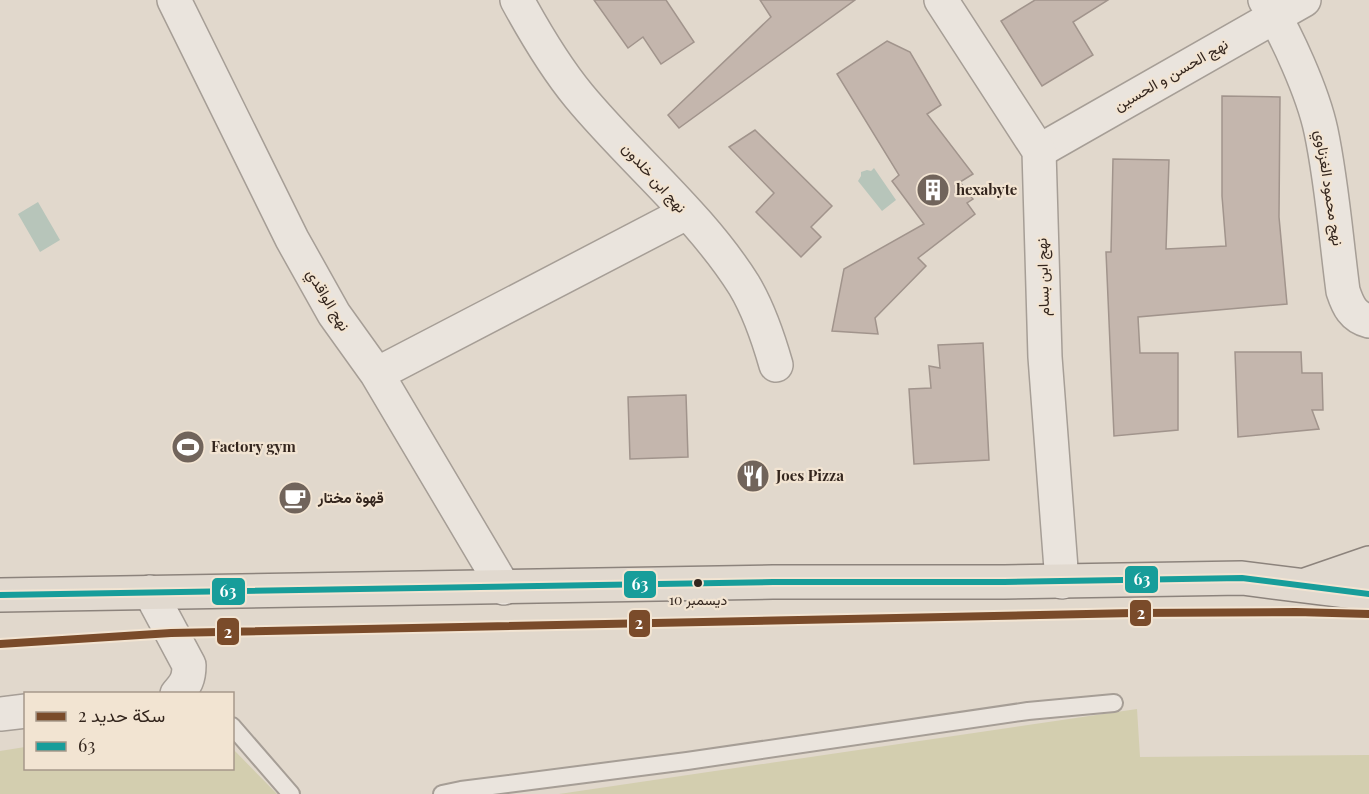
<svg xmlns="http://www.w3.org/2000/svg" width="1369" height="794" viewBox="0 0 1369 794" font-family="'Playfair Display',Vazirmatn,serif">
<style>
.green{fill:#d3ceaf}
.water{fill:#b7c5ba}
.building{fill:#c4b6ad;stroke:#a1948c;stroke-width:1.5}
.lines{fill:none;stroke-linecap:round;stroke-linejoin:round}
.service-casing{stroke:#a69e96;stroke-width:20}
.minor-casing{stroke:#a69e96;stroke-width:36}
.tertiary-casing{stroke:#a69e96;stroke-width:36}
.primary-casing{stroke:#8c837c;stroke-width:36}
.service{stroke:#eae4dd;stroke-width:16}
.minor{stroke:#eae4dd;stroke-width:33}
.tertiary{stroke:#eae4dd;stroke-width:33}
.primary{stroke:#e1d9cf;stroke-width:33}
.bus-1-casing{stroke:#f2e4d2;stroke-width:10}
.bus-1{stroke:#179d9a;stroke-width:6}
.rail-1-casing{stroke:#f2e4d2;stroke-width:12}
.rail-1{stroke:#7a4b2a;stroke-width:8}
.bus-dot{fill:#34261e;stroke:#f2e4d2;stroke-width:2}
.labels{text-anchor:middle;stroke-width:4.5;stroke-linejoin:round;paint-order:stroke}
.bus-label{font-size:14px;fill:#34261e;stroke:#f2e4d2}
.street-label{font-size:15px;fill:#34261e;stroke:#f2e4d2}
.poi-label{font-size:15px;font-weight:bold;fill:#34261e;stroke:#f2e4d2;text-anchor:start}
.line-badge{stroke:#f2e4d2;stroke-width:2}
.badge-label{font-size:16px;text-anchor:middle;font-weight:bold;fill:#fff}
</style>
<rect width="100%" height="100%" fill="#e1d8cc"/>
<path class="green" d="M1137,709L1140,757L1369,755V794H559Z
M25,747L26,768H232L233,749L277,794H0V751Z"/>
<path class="water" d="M874,168L896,200L882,211L858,181L861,176V172L867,170L871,171Z
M38,202L60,240L40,252L18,214Z"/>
<path class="building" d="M594,0H666L694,42L661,64L643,37L628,48Z
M760,0H855L679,128L668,115L771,17Z
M1035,0H1108L1073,22L1093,55L1042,86L1001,21Z
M887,41L910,52L941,105L927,114L973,174L960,182L973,199L967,203L975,214L918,258L926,266L875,318L878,334L832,331L844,269L924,224L892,181L899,175L837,74Z
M1222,96L1280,97L1279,217L1287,304L1138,317L1140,353H1178V430L1114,436L1106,252H1111L1113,159L1169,160L1166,249L1226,246L1222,196Z
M755,130L832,206L811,227L821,237L801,257L756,212L774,193L729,147Z
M983,343L989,460L914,464L909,389L931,388L929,366L940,368L938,345Z
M1235,352H1301L1302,373H1322L1323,410H1312L1319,429L1238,437Z
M686,395L688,457L630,459L628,397Z"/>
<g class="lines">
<g class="service-casing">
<path id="service" d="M232,726L291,794
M442,794L461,790L687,761L1028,711L1114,703"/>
</g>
<g class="minor-casing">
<path id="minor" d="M174,0L292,239L334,314L377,374L504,588
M517,0C535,33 555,67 579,96C631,159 700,215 744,285C759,310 768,337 776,365
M1265,0C1286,33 1313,93 1321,131C1332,183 1336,238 1343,291C1348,306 1353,317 1369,321
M1039,151L1304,0
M377,374L686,213
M150,592L189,665C189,679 186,684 177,694
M0,714L26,711"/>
</g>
<g class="tertiary-casing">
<path id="tertiary" d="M941,0L1039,151L1045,357L1062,582"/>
</g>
<g class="primary-casing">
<path id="primary" d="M1308,584L1369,563
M0,595L773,582H1004L1242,578L1369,594"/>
</g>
<use href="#service" class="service"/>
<use href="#minor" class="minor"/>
<use href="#tertiary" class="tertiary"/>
<use href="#primary" class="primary"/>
<g class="bus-1-casing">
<path id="bus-1" d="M0,595L773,582H1004L1242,578L1369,594"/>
</g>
<use href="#bus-1" class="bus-1"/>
<g class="rail-1-casing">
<path id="rail-1" d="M0,644L171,633L1134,613L1296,612L1369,614"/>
</g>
<use href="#rail-1" class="rail-1"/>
</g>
<defs>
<g id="building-disc" transform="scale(1.725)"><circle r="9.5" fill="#71645b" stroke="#f2e4d2"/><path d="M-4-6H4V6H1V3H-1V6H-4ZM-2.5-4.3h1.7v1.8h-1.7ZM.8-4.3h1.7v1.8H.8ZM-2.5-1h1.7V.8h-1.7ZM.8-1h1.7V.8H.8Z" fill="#fff"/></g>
<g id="stadium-disc" transform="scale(1.725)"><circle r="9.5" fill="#71645b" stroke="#f2e4d2"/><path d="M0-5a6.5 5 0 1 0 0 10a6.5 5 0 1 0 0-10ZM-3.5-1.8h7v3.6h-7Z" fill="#fff"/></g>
<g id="restaurant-disc" transform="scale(1.725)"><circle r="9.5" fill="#71645b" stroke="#f2e4d2"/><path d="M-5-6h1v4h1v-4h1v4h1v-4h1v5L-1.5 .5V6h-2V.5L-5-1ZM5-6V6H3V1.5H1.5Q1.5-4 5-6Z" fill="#fff"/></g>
<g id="cafe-disc" transform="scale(1.725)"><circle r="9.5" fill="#71645b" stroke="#f2e4d2"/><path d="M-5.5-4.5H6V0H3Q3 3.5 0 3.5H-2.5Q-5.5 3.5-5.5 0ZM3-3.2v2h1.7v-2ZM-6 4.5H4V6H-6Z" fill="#fff"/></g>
</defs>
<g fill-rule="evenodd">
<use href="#building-disc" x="933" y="190"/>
<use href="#stadium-disc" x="188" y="447"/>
<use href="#restaurant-disc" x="753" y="476"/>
<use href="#cafe-disc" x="295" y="498"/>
</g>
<circle class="bus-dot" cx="698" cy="583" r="5"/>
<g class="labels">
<g class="bus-label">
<text x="698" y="605">10 ديسمبر</text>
</g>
<g class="street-label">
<text transform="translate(1171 75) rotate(-30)" y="5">نهج الحسن و الحسين</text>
<text transform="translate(654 178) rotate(48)" y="5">نهج ابن خلدون</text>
<text transform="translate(1329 188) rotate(81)" y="5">نهج محمود الغزناوي</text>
<text transform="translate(1043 277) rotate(-92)" y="5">نهج ابن بسام</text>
<text transform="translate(328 300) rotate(59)" y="5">نهج الواقدي</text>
</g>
<g class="poi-label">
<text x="956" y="195">hexabyte</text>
<text x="211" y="452">Factory gym</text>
<text x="776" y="481">Joes Pizza</text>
<text x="318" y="503">قهوة مختار</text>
</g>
</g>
<g class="line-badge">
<rect x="1124" y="565" width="35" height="29" rx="6" fill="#179d9a"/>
<rect x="623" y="570" width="34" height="29" rx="6" fill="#179d9a"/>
<rect x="211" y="577" width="35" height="29" rx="6" fill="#179d9a"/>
<rect x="1129" y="599" width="23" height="28" rx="6" fill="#7a4b2a"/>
<rect x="628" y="609" width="23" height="29" rx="6" fill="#7a4b2a"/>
<rect x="216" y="617" width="24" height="29" rx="6" fill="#7a4b2a"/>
</g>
<g class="badge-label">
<text x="1142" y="585">63</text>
<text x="640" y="590">63</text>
<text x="228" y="597">63</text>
<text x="1141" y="619">2</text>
<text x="639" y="629">2</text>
<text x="228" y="638">2</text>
</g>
<rect x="24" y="692" width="210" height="78" fill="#f2e4d2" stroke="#a6988a" stroke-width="1.5"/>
<rect x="36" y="712" width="30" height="9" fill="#7a4b2a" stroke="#a6988a" stroke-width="1.5"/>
<text x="78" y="722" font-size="18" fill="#34261e">سكة حديد 2</text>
<rect x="36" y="742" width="30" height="9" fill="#179d9a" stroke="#a6988a" stroke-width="1.5"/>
<text x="78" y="752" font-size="18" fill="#34261e">63</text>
</svg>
